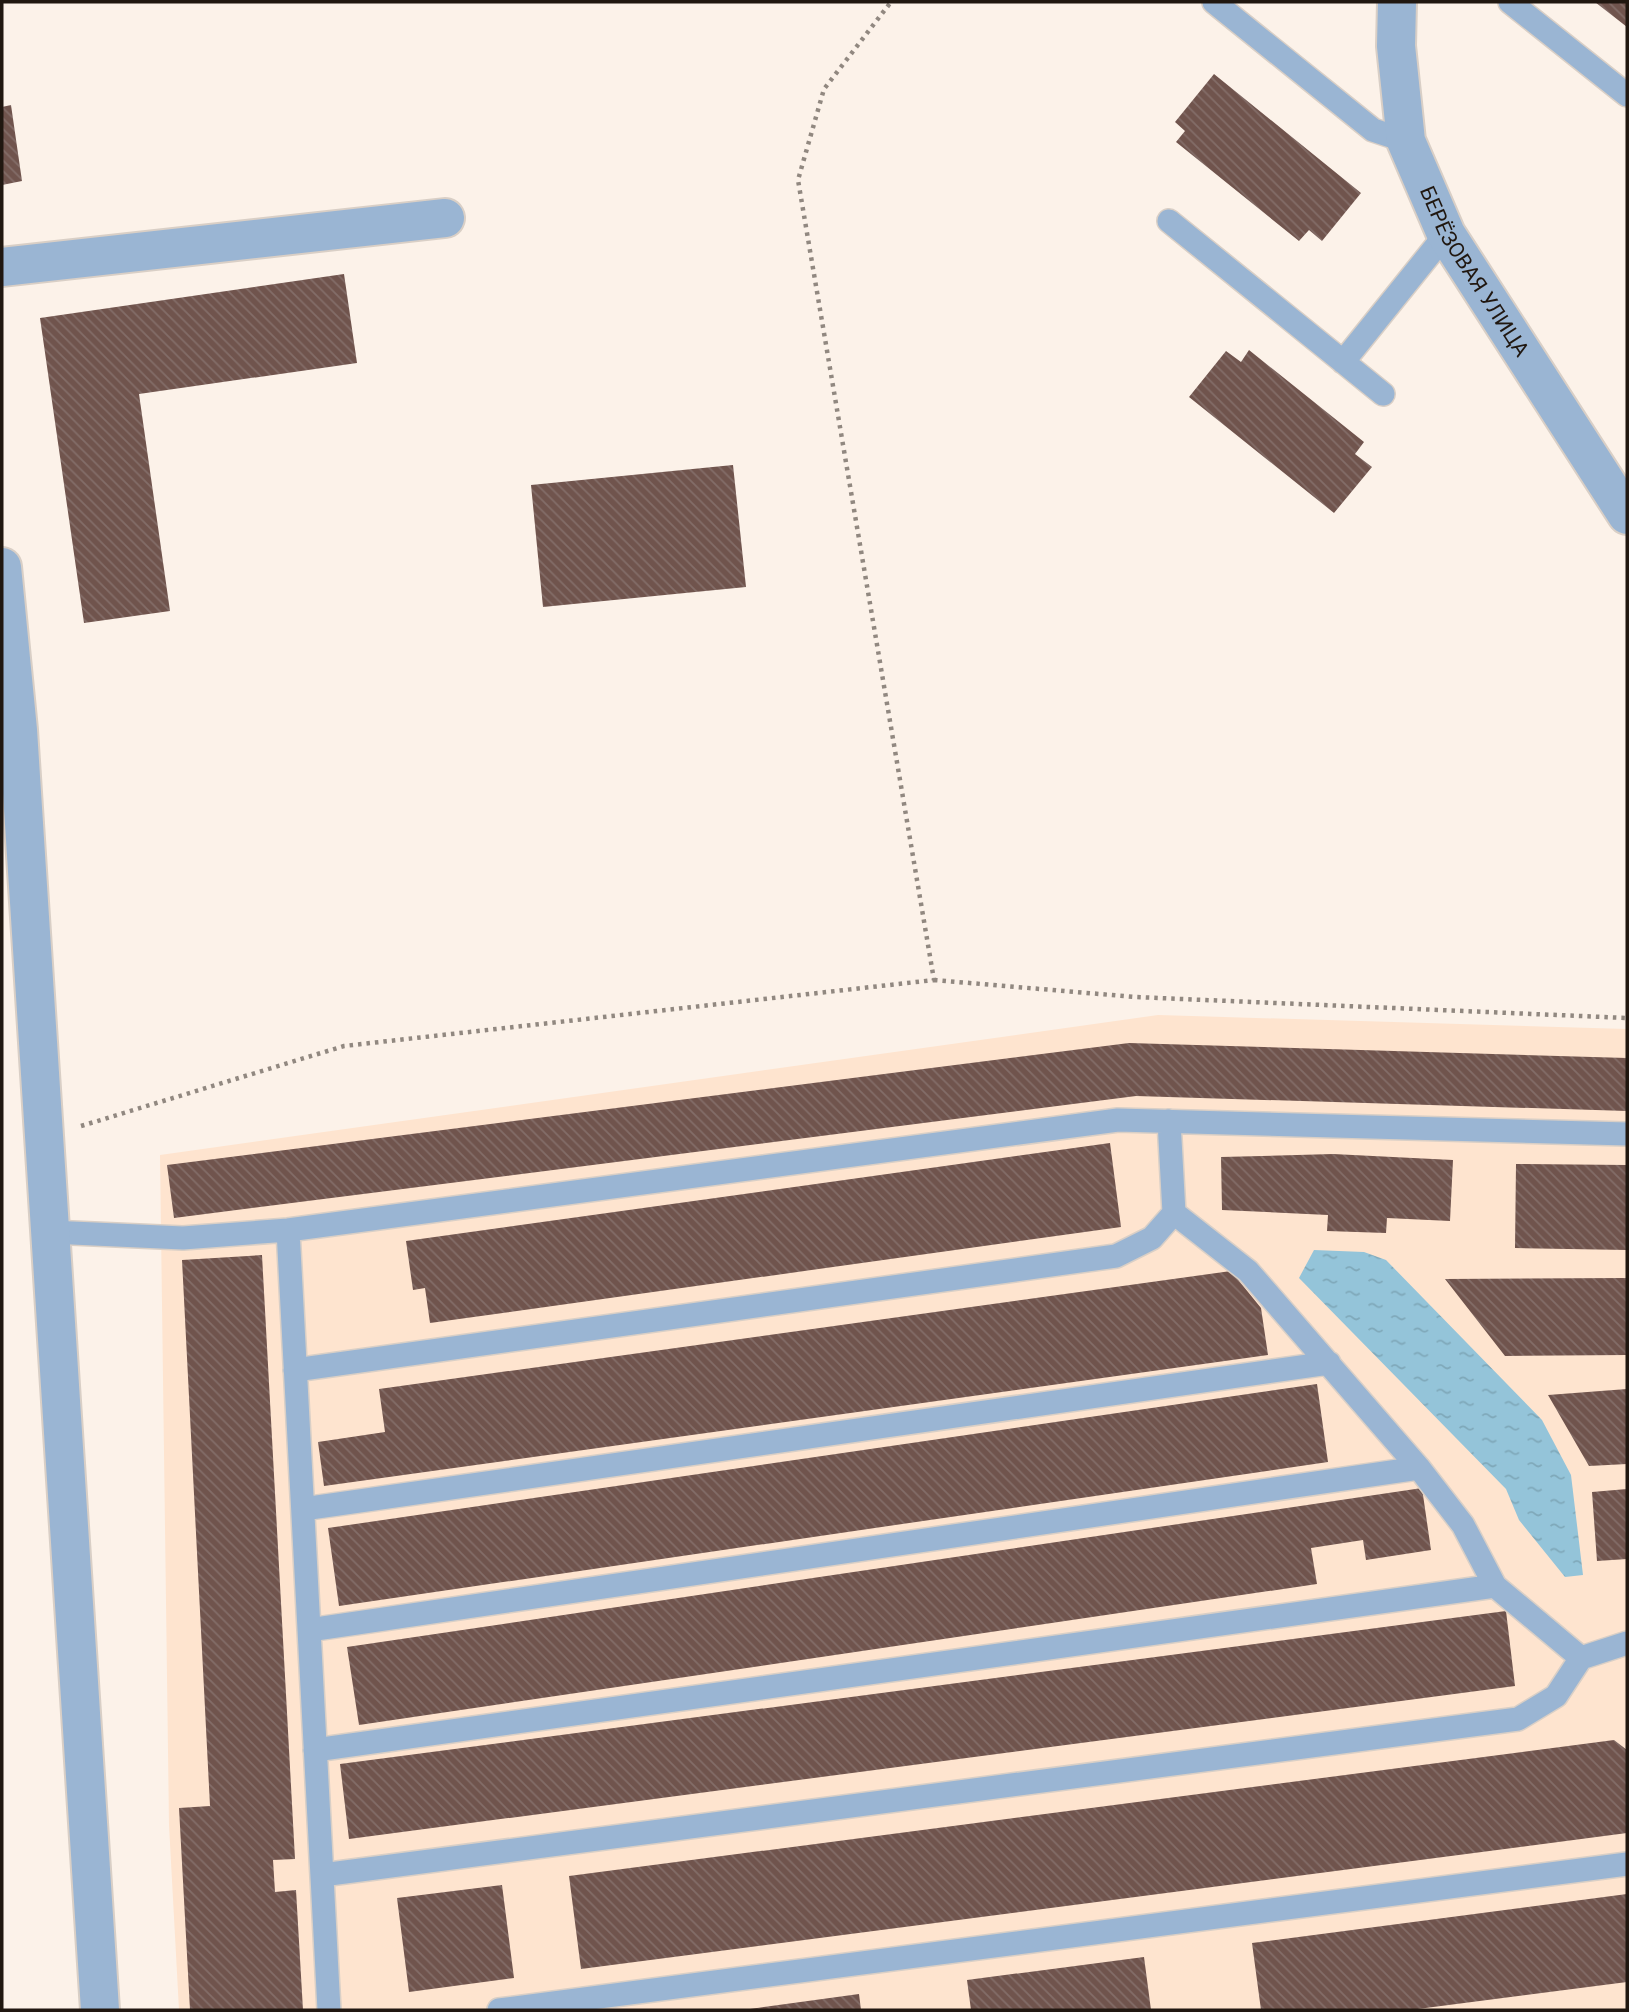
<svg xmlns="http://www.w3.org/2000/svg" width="1629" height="2012" viewBox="0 0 1629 2012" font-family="Roboto,sans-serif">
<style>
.built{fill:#fee4cf}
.water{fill:url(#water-ripples)}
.building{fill:url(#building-back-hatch)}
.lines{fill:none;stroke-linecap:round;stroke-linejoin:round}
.service-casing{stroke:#d9cfc6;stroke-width:26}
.minor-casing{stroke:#d9cfc6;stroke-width:42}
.path{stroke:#918880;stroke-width:4.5;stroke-dasharray:3.5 5;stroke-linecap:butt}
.service{stroke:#9ab5d3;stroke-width:23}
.minor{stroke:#9ab5d3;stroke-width:38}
.labels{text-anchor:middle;stroke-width:7;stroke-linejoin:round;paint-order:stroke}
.street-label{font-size:21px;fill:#201710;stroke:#fff}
</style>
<defs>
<pattern id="water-ripples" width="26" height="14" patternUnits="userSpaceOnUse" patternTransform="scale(1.75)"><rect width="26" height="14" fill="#94c4d9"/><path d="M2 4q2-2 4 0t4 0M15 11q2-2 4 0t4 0" fill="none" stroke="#7fa8b9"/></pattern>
<pattern id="building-back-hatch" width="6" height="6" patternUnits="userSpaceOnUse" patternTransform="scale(1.75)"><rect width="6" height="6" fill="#70544d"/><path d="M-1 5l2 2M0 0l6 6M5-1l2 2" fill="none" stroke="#836d68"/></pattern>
</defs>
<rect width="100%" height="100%" fill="#fcf2e9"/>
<path class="built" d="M1158,1015L1627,1029V2010H179L169,1825L160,1155Z"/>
<path class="water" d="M1314,1250L1364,1252L1386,1260L1542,1420L1571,1475L1583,1575L1565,1577L1519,1520L1506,1489L1299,1278Z"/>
<path class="building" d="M1595,2H1627V27Z
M1214,74L1361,193L1322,241L1309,230L1299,241L1176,142L1185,131L1175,122Z
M11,105L22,181L2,185V107Z
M344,274L357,363L139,394L170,611L84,623L40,318Z
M1249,350L1364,442L1355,454L1372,467L1334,513L1189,397L1226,351L1241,362Z
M733,465L746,587L543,607L531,485Z
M1129,1043L1627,1058V1111L1136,1096L174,1218L167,1165Z
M1110,1143L1121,1227L430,1323L425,1288L413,1290L406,1241Z
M1333,1154L1453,1160L1450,1221L1387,1218L1386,1233L1327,1231L1328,1215L1222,1210L1221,1157Z
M1516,1164L1627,1165V1250L1515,1248Z
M262,1255L295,1859L273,1860L275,1892L296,1890L303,2010H190L179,1808L210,1806L182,1260Z
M1231,1271L1261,1308L1268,1355L324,1486L318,1442L385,1432L379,1389Z
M1627,1278V1355L1505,1356L1445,1279Z
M1317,1384L1328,1462L339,1606L328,1528Z
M1627,1389V1464L1589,1466L1548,1395Z
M1422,1488L1431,1550L1366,1560L1363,1540L1311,1548L1317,1584L359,1725L347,1647Z
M1627,1489V1559L1597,1561L1592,1492Z
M1506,1611L1515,1686L349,1839L340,1764Z
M1614,1740L1627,1750V1833L581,1969L569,1876Z
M502,1885L514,1978L409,1992L397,1898Z
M1627,1894V1982L1410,2010H1261L1252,1943Z
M1144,1957L1151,2010H971L967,1980Z
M859,1994L861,2010H750V2009Z"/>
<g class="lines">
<g class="service-casing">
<path id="service" d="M1214,2L1373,130L1406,141
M1510,2L1627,95
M1169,221L1383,394
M1343,362L1446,234
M1174,1213L1248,1271L1419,1468L1463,1525L1495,1586L1581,1658
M288,1230L329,2010
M50,1232L183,1238L288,1230L1118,1120L1627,1134
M295,1370L1116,1256L1152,1238L1174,1213L1169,1121
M303,1509L1329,1363
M309,1630L1419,1468
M315,1750L1495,1586
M322,1875L1518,1719L1556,1696L1581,1658L1627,1643
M499,2010L1627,1864"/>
</g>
<g class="minor-casing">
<g id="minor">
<path id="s1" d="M1397,2L1396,46L1406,141L1446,234L1627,515"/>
<path d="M2,267L445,218"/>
<path d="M2,567L18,730L100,2010"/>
</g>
</g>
<path class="path" d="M934,980L1135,997L1627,1018
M81,1126L344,1046L934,980L798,180L824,89L891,2"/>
<use href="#service" class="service"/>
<use href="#minor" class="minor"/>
</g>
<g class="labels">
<g class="street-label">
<text dy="7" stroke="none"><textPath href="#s1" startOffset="287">БЕРЁЗОВАЯ УЛИЦА</textPath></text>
</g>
</g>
<rect width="1629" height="2012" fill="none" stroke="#201710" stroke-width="7"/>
</svg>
